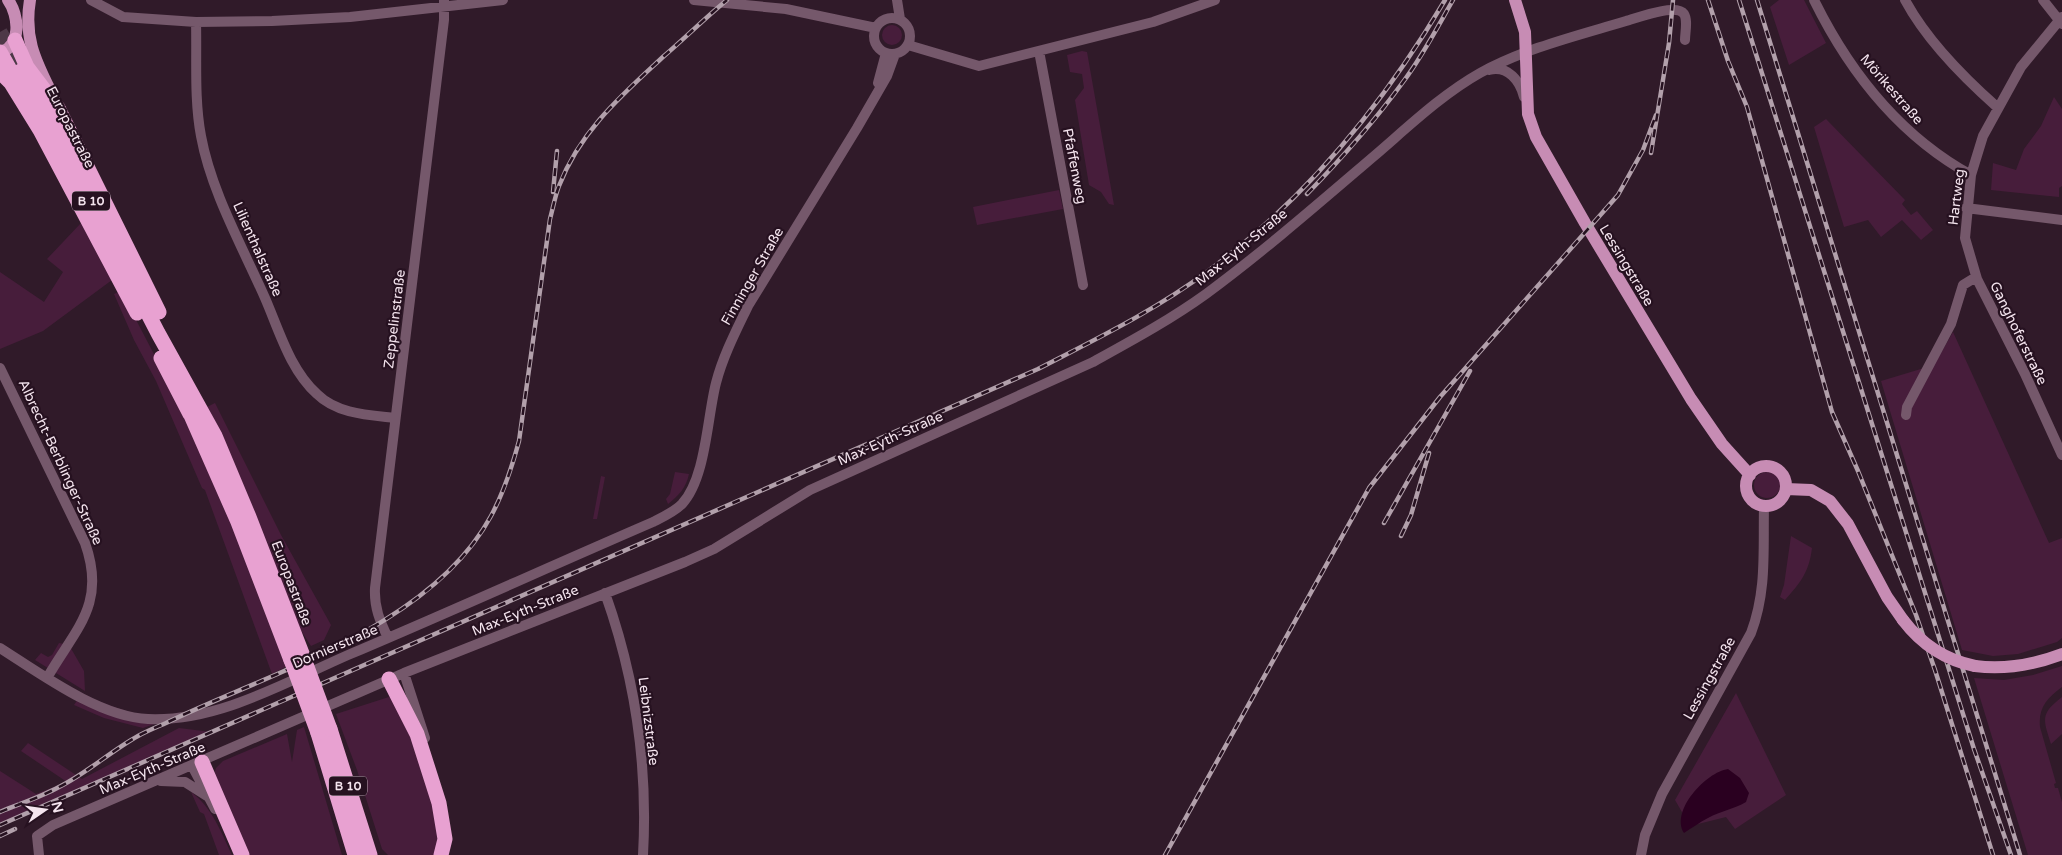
<svg xmlns="http://www.w3.org/2000/svg" width="2062" height="855" viewBox="0 0 2062 855" font-family="'Varela Round',sans-serif">
<style>
.green{fill:#471d3b}
.water{fill:#2a0020}
.lines{fill:none;stroke-linecap:round;stroke-linejoin:round}
.highway-tunnel{stroke:#4d3847;stroke-width:15;stroke-dasharray:15 8;stroke-linecap:butt}
.minor{stroke:#75586b;stroke-width:10}
.major{stroke:#c78cb4;stroke-width:12}
.highway{stroke:#e8a1d1;stroke-width:15}
.rail-casing{stroke:#b2a0ab;stroke-width:4.5}
.rail{stroke:#261120;stroke-width:2.5;stroke-dasharray:8;stroke-linecap:butt}
.major-bridge{stroke:#c78cb4;stroke-width:12}
.highway-bridge{stroke:#e8a1d1;stroke-width:15}
.labels{text-anchor:middle;stroke-width:4.5;stroke-linejoin:round;paint-order:stroke}
.shield{fill:#261120;stroke:#b6a5b0;stroke-width:1}
.shield-label{font-size:12px;font-weight:bold;fill:#f4e4ee}
.street-label{font-size:14px;fill:#f4e4ee;stroke:#261120}
</style>
<rect width="100%" height="100%" fill="#301a29"/>
<path class="green" d="M1779,0H1804L1826,43L1789,65L1770,7Z
M882 35a10 10 0 1 1 20 0a10 10 0 1 1-20 0Z
M1082,51L1087,52L1114,205L1109,204L1101,192L1089,185L1075,100L1084,88L1082,74L1070,72L1067,55Z
M2054,97L2062,109V186L2059,188V197L1991,190L1993,163L2016,170L2024,149L2041,126Z
M1826,119L1905,200L1902,204L1911,215L1917,211L1933,230L1921,240L1902,220L1881,237L1868,220L1844,227L1814,127Z
M1059,190L1063,209L977,225L973,207Z
M81,223L112,280L43,331L0,349V272L44,302L63,272L47,259Z
M121,291L169,383L224,498L291,664L272,674L205,490L202,488L156,381L134,340L114,294Z
M1953,332L2049,543L2062,538V638L2057,642L2018,654L1993,656L1962,650L1881,381L1934,365Z
M215,403L281,535L331,625L324,640L311,646L300,629L207,407Z
M1754 485a13 13 0 1 1 26 0a13 13 0 1 1-26 0Z
M675,472L689,474C686,488 679,495 668,504L666,499L670,494Z
M601,476L605,477L597,519H593Z
M1791,536L1812,548C1809,572 1801,582 1785,600L1780,597L1784,585Z
M59,643L69,645L84,671L85,691L35,660L41,653L48,657L52,655Z
M2062,666V687C2047,698 2038,708 2040,727L2056,783L2054,784L2055,788H2058L2062,802V855H2028L1974,678L2004,680L2033,675Z
M1736,693L1786,795L1735,829L1726,817L1690,826L1675,800Z
M80,696L160,722L143,728L104,718L74,705Z
M392,696L409,729L439,821L437,855H388L382,849L357,770L336,714Z
M2062,697V734L2051,744C2043,719 2040,714 2062,697Z
M304,727L342,855H245L214,774L216,768L223,761L287,734L292,762L297,730Z
M179,728L211,732L0,826V771L36,794L67,782L21,751L28,743L82,779Z
M191,792C212,807 221,832 232,855H219L204,814L200,812Z"/>
<path class="water" d="M1728,769L1740,778L1749,793L1746,802C1734,809 1721,811 1708,818C1700,822 1692,828 1684,833C1670,811 1706,772 1728,769Z"/>
<g class="lines">
<path class="highway-tunnel" d="M0,32L22,70"/>
<path class="minor" d="M91,0L123,17L196,22L272,21L350,17L503,0
M694,0L786,9L876,28
M897,0L900,19
M1814,0C1849,71 1900,136 1971,175
M1905,0C1927,41 1963,77 1997,107
M2043,0L2062,24
M2062,17L2021,67L1983,136L1971,175L1965,238L1977,279L2025,374L2062,455
M874 36a18 18 0 1 1 36 0a18 18 0 1 1-36 0Z
M196,22C197,59 194,99 201,136C211,191 242,246 265,298C279,330 290,370 317,394C337,414 369,415 395,418
M908,45L979,66L1153,22L1215,0
M1039,51L1083,285
M1489,70C1508,65 1520,81 1524,97
M878,83L886,53
M1966,208L2062,220
M0,368L85,543C107,605 75,629 47,678
M1906,415L1907,407L1951,324L1963,285L1976,277
M605,593C635,677 648,766 643,855
M388,638C380,621 374,608 375,588L444,20V0
M0,648C41,674 99,717 148,719C218,722 286,682 348,655C450,612 551,566 653,522C663,517 674,512 682,504C706,478 707,418 716,383C723,356 736,331 748,306L857,128L887,76L895,54
M404,673L425,738
M192,766L215,809
M161,781L185,782L207,796
M39,855L37,836L53,825L404,673L685,562L714,549L810,490L1093,362C1131,341 1170,320 1206,294C1264,251 1318,204 1373,157C1407,128 1441,95 1480,73C1526,48 1576,36 1626,21C1637,18 1676,3 1684,14C1688,20 1685,33 1685,40
M1641,855L1645,835L1662,794L1751,633C1767,591 1763,550 1764,506"/>
<path class="major" d="M30,0C24,36 34,58 50,90
M1515,0L1525,32L1528,114L1536,137L1585,223L1691,399L1722,444L1750,475
M0,52C22,47 19,15 8,0
M1746 486a20 20 0 1 1 40 0a20 20 0 1 1-40 0Z
M1786,489L1811,490L1830,501L1848,524L1887,597L1903,620
M1975,666C2006,670 2033,665 2062,654"/>
<path class="highway" d="M15,40L27,67L58,108L159,312
M0,52L18,84
M22,70L158,333L215,436L249,517L303,656
M0,72L11,83L40,130L137,313
M161,358L190,414
M186,404L238,522L291,660
M389,679L417,734L439,803L445,839L441,855
M330,729L370,855
M318,733L355,855
M202,762L242,855"/>
<g class="rail-casing">
<path id="rail" d="M1708,0L1728,61L1747,107L1832,412L1858,471L1916,615L1935,670L1993,855
M1739,0L1974,749L2011,855
M1757,0L2020,855
M1651,153L1669,43L1673,0
M553,192L557,151
M1307,194C1341,159 1374,122 1403,82C1422,57 1437,28 1453,0
M1384,523L1470,371
M1401,536L1411,515L1429,453
M0,812C19,804 41,797 59,787C87,773 111,751 138,736C147,731 157,727 166,723C273,671 431,627 491,516C504,492 512,467 519,441L550,219C553,208 555,196 559,186C580,131 622,95 664,56C685,38 705,18 727,0
M0,825L1038,369C1096,339 1156,310 1208,271C1305,200 1384,103 1445,0
M0,836L15,829
M1165,855L1369,488L1440,397L1618,195L1643,150L1656,115"/>
</g>
<use href="#rail" class="rail"/>
<path class="major-bridge" d="M1903,620C1922,645 1945,660 1975,666"/>
<path class="highway-bridge" d="M303,656L330,729
M291,660L318,733"/>
</g>
<g class="labels">
<g class="shield">
<rect x="72" y="191.5" width="38" height="19" rx="4"/>
<rect x="329" y="776.5" width="38" height="19" rx="4"/>
</g>
<g class="shield-label">
<text x="91" y="205">B 10</text>
<text x="348" y="790">B 10</text>
</g>
<g class="street-label">
<text transform="translate(1892 89) rotate(49)" y="5">Mörikestraße</text>
<text transform="translate(71 127) rotate(63)" y="5">Europastraße</text>
<text transform="translate(1075 166) rotate(79)" y="5">Pfaffenweg</text>
<text transform="translate(1956 197) rotate(-83)" y="5">Hartweg</text>
<text transform="translate(1241 247) rotate(-39)" y="5">Max-Eyth-Straße</text>
<text transform="translate(258 249) rotate(66)" y="5">Lilienthalstraße</text>
<text transform="translate(1627 265) rotate(59)" y="5">Lessingstraße</text>
<text transform="translate(752 276) rotate(-60)" y="5">Finninger Straße</text>
<text transform="translate(394 319) rotate(-83)" y="5">Zeppelinstraße</text>
<text transform="translate(2019 333) rotate(64)" y="5">Ganghoferstraße</text>
<text transform="translate(890 438) rotate(-24)" y="5">Max-Eyth-Straße</text>
<text transform="translate(61 462) rotate(65)" y="5">Albrecht-Berblinger-Straße</text>
<text transform="translate(292 583) rotate(69)" y="5">Europastraße</text>
<text transform="translate(525 610) rotate(-22)" y="5">Max-Eyth-Straße</text>
<text transform="translate(335 646) rotate(-23)" y="5">Dornierstraße</text>
<text transform="translate(1709 678) rotate(-61)" y="5">Lessingstraße</text>
<text transform="translate(649 721) rotate(83)" y="5">Leibnizstraße</text>
<text transform="translate(152 768) rotate(-23)" y="5">Max-Eyth-Straße</text>
</g>
</g>
<g transform="translate(45 810) rotate(77)" stroke="#261120" stroke-width="4" paint-order="stroke">
<path d="M0-4L9 19L0 12L-9 19Z" fill="#f4e4ee"/>
<text y="-8" font-size="14" font-weight="bold" text-anchor="middle" fill="#f4e4ee">N</text>
</g>
</svg>
